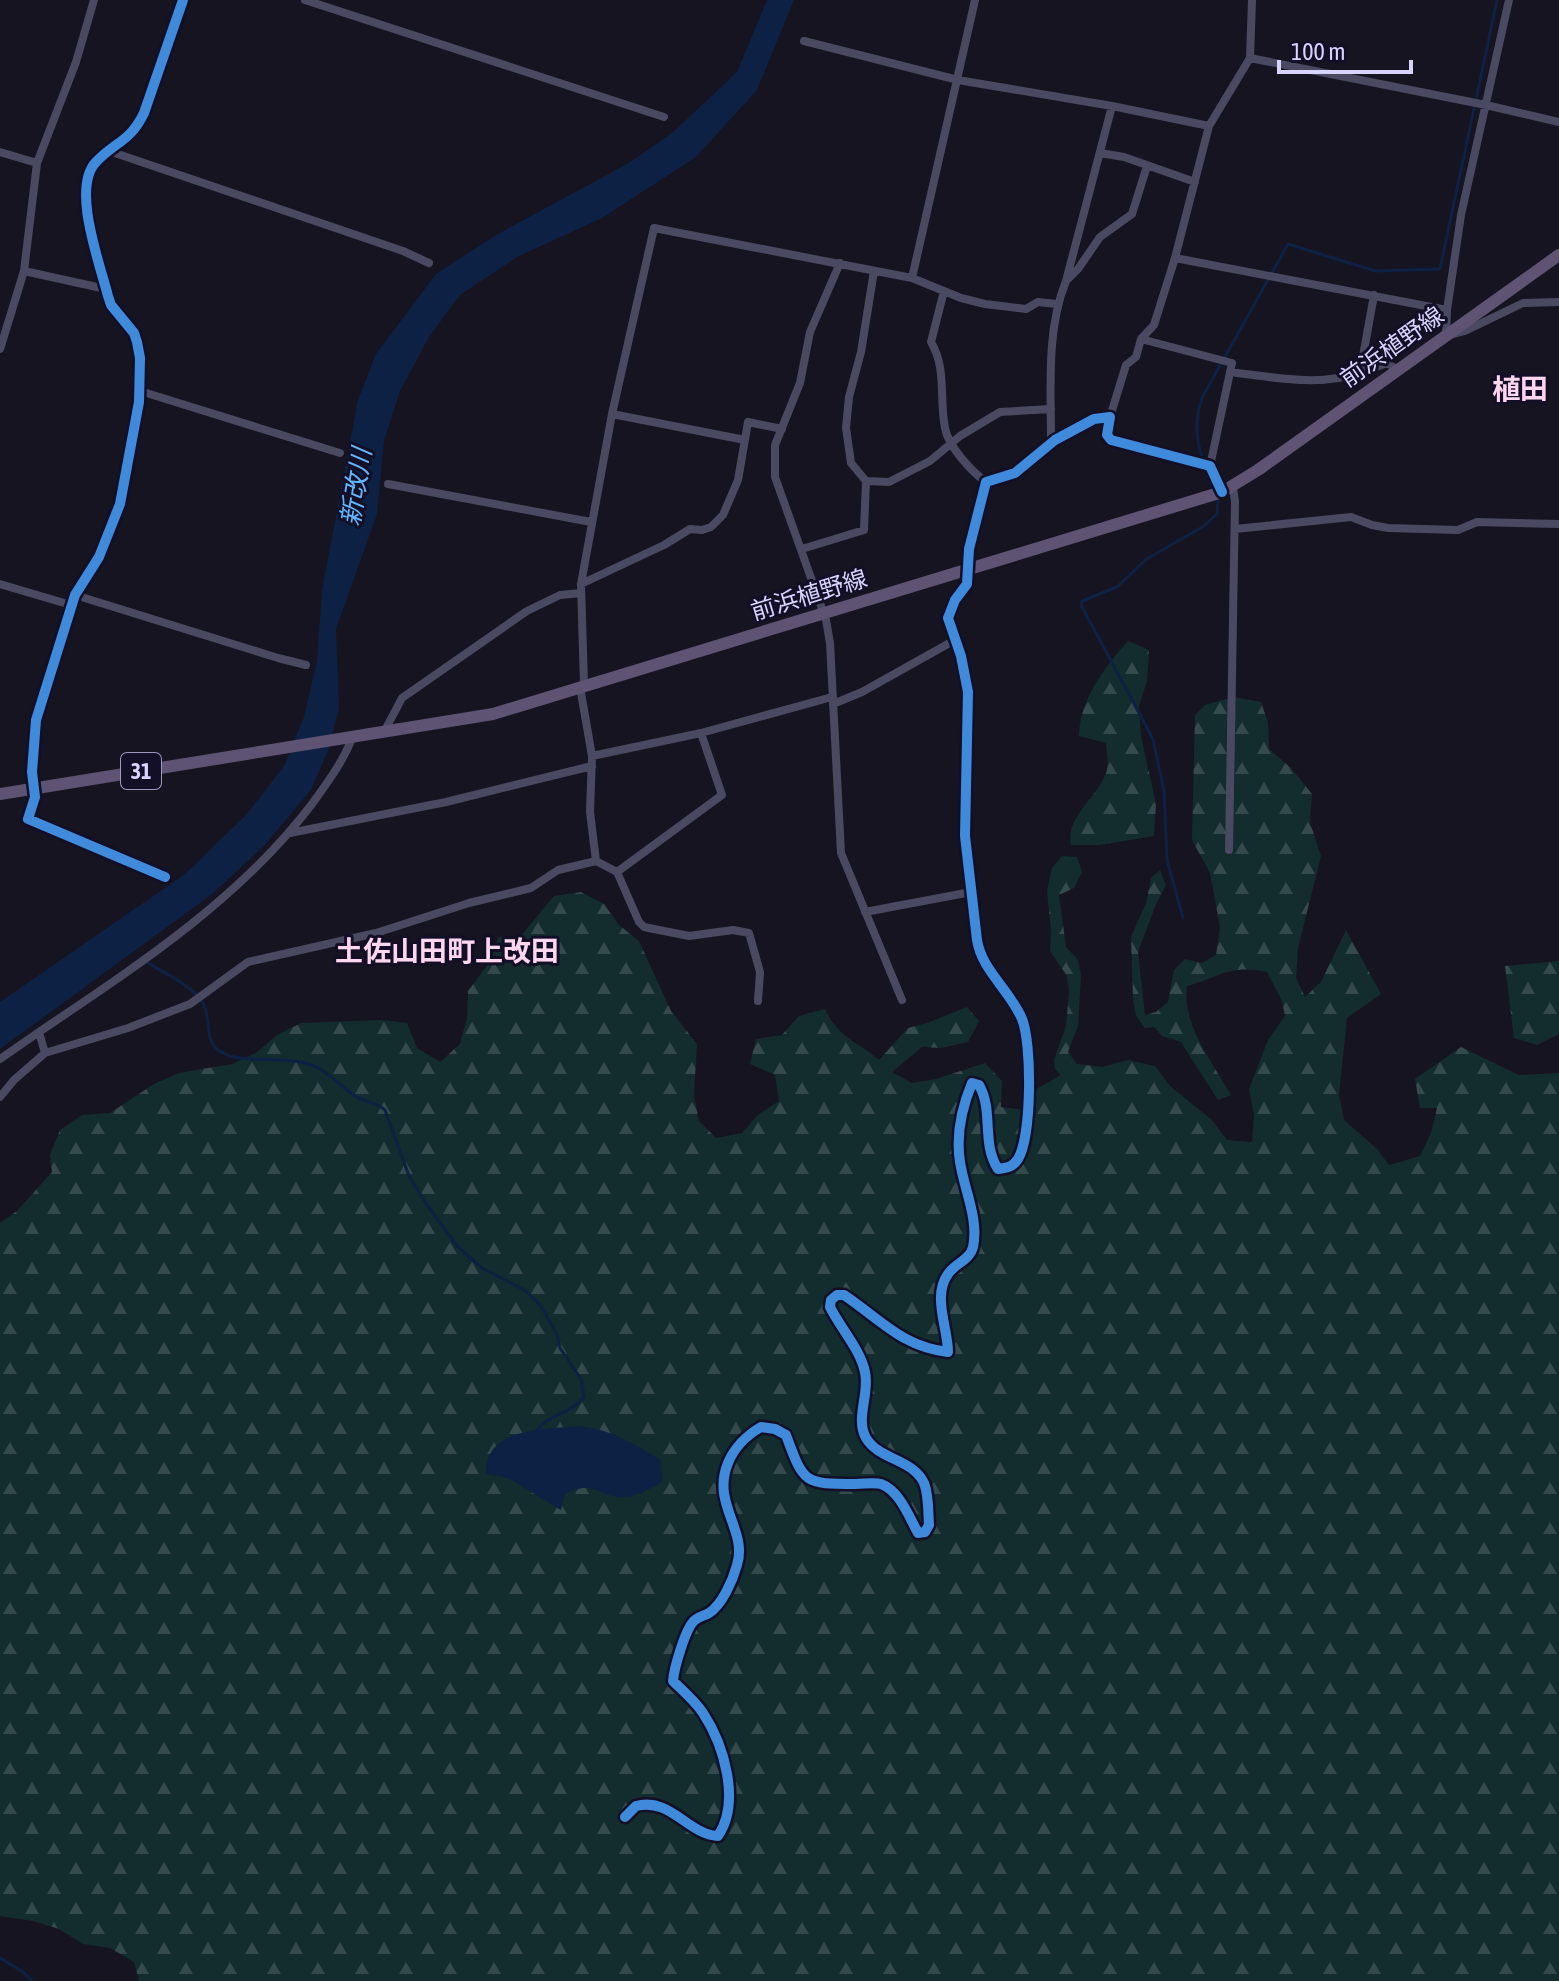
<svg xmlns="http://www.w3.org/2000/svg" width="1559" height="1981" viewBox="0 0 1559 1981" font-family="'Asap Condensed','Noto Sans JP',sans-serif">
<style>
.forest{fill:url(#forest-firs)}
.water{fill:#0d2144}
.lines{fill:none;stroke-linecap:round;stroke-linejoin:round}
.stream{stroke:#0d2144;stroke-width:3}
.street{stroke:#4a4962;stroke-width:8}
.primary{stroke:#5e5373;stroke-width:12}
.cycleway-casing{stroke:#130f26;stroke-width:15}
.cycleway{stroke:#408adc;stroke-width:10}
.labels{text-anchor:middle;stroke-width:6;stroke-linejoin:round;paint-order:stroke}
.shield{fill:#130f26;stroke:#9e99be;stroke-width:2}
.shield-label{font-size:22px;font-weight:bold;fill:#d9d4ff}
.street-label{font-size:24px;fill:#d9d4ff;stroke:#130f26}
.water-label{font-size:26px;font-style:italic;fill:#62b6ff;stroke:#130f26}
.quarter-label{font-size:28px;font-weight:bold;fill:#ffd6f0;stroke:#130f26}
</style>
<defs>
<pattern id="forest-firs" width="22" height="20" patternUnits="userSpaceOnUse" patternTransform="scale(2)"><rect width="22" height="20" fill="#132c2d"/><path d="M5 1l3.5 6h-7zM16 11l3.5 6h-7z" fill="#354a4c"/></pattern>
</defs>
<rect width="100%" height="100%" fill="#161421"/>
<path class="forest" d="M1128,641L1149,650L1147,681L1139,706L1141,736L1156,804L1154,836L1099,845H1071C1065,816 1100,796 1107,770C1109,762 1106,751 1106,743L1079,736C1080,699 1104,668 1128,641Z
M1234,697L1261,702L1268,723L1269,749L1291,768L1312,794L1310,822L1321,856L1298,948L1296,978L1305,997L1321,982L1346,930L1381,994L1347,1018L1339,1095L1344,1120L1377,1149L1389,1165L1420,1156L1431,1133L1437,1108H1420L1415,1079L1461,1047L1519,1075L1559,1073V1981H139L134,1962L110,1948L83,1944L59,1929L33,1921L0,1916V1223L17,1211L52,1172L50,1155L60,1130L82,1115L110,1113L154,1084L179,1073L232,1064L256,1053L277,1035L301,1023L381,1020L407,1023L417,1048L440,1062L460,1044L467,1018L468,991L490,962L498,937H520L554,896L581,892L604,904L619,925L639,941L671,1011L697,1044L694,1096L699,1121L716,1138L742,1133L758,1115L779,1101L775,1075L750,1064L756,1039L782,1035L799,1016L825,1009C838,1038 857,1041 879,1060L908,1028L927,1023L967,1007L979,1021L968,1042L941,1048L922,1047L892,1072L912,1083L936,1079L985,1063L1002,1081L1001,1107L1025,1110L1038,1088L1061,1075L1055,1069L1054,1060L1066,1026L1069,992L1067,976L1050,951L1051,931L1047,890L1052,868L1062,856L1077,857L1082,872L1074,888L1059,895L1066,947L1078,960L1081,976L1078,1026L1068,1052L1077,1064L1102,1067L1128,1060L1155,1066L1170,1086L1212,1120L1227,1140L1252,1142L1254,1115L1249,1089L1268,1040L1285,1016L1282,1001L1267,972C1229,964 1221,977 1187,986C1182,1026 1212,1061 1231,1095L1218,1100L1181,1042L1162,1036L1154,1027L1145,1028L1136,1016L1133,999L1131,937L1146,903L1151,878L1160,870L1166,885L1156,904L1138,952L1145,1015L1156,1012L1168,1002L1174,970L1185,959L1202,963L1216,955L1220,927L1210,873L1192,840L1195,715L1205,705Z
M1559,961V1034L1537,1045L1514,1038L1505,966Z"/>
<path class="water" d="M767,0H794L757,90L696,157L602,218L517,257L460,295L429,337L400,391L384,441L377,514L336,629L339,708L328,751L311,790L264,846L211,895L0,1049V1002L185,874L247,814L284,766L304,717L317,661L322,590L358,400L376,354L436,274L496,235L627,164L672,133L737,72Z
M579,1426C609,1429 637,1444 661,1461L662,1482C650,1488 640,1496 626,1497C600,1499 597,1478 565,1494L561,1510L508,1478L486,1474C484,1426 547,1430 579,1426Z"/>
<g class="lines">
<path class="stream" d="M1204,462C1195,439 1194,419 1203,396L1288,244L1375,271L1440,269L1497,0
M1183,918L1167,860L1164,791L1153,739L1081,605L1082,601L1117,587L1145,560L1204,526L1217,514L1218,499
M147,962C165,974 190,984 202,1002C213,1018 202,1042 221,1052C240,1063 272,1058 294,1061C322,1064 332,1079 352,1094C362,1102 375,1101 385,1110L409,1176L427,1205L457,1246L482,1268L526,1291L541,1306L557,1334L560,1348L581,1379L584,1397C572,1413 545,1416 536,1432
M0,1958L23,1972L32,1981"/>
<path class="street" d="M305,0L664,117
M1509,0L1461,215L1447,310L1446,336L1465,331L1523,303L1559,302
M804,41L958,80L1112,106L1209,126L1250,58L1252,0
M1250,58L1486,105L1559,122
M109,151L403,251L429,263
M0,152L37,163L24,271L106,289
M1100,153L1124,157L1195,182
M37,163L76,62L94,0
M1175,258L1447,310
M840,263L810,332L800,383L775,445V477L826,620L830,643L841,853L902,1000
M912,278L975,0
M1068,279L1078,269L1100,237L1132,214L1147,166
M944,291L931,342C947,369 939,398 945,428C948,446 971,471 986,482
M1374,295L1360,373L1387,363L1398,370
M1141,339L1232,363L1210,466
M0,349L24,271
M1230,372C1273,377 1317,387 1360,373
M140,391L340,453
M612,414L745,440
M1110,417L1126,365L1136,357L1141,339L1154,325L1175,258L1209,126
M1051,442C1051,390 1046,330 1066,281L1112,106
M866,481L851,463L846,428L849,397L861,352L874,271
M388,484L591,522
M1235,529L1351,517L1372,525L1388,528L1458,530L1477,522L1559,524
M802,549L864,530L866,481L889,482L930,461L960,436L1000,412L1051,409
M0,584L71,605
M581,584L664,545L690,529L702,530L711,527L723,515L738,480L748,422L782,429
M75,595L278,658L306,665
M584,685L581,584L612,414L654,228L912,278L961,298L985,304L1026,309L1038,302L1056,304
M580,687L592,756L590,812L596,861
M833,704L862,692L955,640
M384,732L402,698L527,611L560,595L581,593
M592,756L701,733L832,697
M290,833L446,802L592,766
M1229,850L1235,502L1233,487
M617,872L639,922L644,927L689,936L733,930L749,933L760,972L758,1001
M165,877L28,819L35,797L32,772L36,720L75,595L99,557L120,504L139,402L140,358L137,342L134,333L111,305L108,296C100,264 71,188 96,162C116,141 130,142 144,113L183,0
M865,912L971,892
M45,1053L39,1032C137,966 240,899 312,804C328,782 343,762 353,736
M0,1059L39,1032
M0,1097L14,1080L45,1053L128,1028L190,1004L248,962L376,933L469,903L531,888L558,870L596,861L617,872L722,795L701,733
M625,1817L636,1806C671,1797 687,1834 718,1836C741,1802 724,1745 703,1713C695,1701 683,1691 673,1681C674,1668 685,1631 693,1622C697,1617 704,1616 709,1613C722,1605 733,1580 737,1565C748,1530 711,1504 728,1463C734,1448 747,1435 761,1427L775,1429L786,1435C804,1484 804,1484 856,1484C863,1484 874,1482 881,1484C900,1491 909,1517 918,1533L925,1532L929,1525C928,1512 929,1495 924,1483C913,1459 879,1460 866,1438C855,1419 870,1393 865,1372C860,1349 841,1329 830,1307L831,1300L837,1295H844C880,1319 902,1347 948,1352C948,1328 932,1296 948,1274C954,1264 970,1260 973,1247C979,1219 964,1189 960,1162C956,1136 962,1107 972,1083L979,1085C994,1111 981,1143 998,1169C1007,1168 1013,1167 1018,1159C1032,1136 1032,1043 1022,1019C1010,990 982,971 977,940L965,836L968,692L961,656L948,618L955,600L967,584L969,549L986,482L1015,473L1055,440L1094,419L1110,417L1107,435L1111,440L1210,466L1222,492"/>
<path class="primary" d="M0,794L493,714L1222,492L1258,470L1559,255"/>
<g class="cycleway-casing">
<path id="cycleway" d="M165,877L28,819L35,797L32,772L36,720L75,595L99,557L120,504L139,402L140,358L137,342L134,333L111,305L108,296C100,264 71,188 96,162C116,141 130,142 144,113L183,0
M625,1817L636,1806C671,1797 687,1834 718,1836C741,1802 724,1745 703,1713C695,1701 683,1691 673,1681C674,1668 685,1631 693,1622C697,1617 704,1616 709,1613C722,1605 733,1580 737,1565C748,1530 711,1504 728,1463C734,1448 747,1435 761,1427L775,1429L786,1435C804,1484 804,1484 856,1484C863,1484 874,1482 881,1484C900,1491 909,1517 918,1533L925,1532L929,1525C928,1512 929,1495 924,1483C913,1459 879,1460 866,1438C855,1419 870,1393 865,1372C860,1349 841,1329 830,1307L831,1300L837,1295H844C880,1319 902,1347 948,1352C948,1328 932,1296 948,1274C954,1264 970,1260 973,1247C979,1219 964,1189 960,1162C956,1136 962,1107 972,1083L979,1085C994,1111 981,1143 998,1169C1007,1168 1013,1167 1018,1159C1032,1136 1032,1043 1022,1019C1010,990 982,971 977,940L965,836L968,692L961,656L948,618L955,600L967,584L969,549L986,482L1015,473L1055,440L1094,419L1110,417L1107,435L1111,440L1210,466L1222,492"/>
</g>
<use href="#cycleway" class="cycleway"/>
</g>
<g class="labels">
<rect class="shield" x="121" y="753" width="40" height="36" rx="6"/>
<g class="shield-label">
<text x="141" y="779">31</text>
</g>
<g class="street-label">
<text transform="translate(1392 347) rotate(-35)" y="8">前浜植野線</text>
<text transform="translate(809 595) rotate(-17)" y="8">前浜植野線</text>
</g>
<g class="water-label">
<text transform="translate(356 487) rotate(-81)" y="9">新改川</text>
</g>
<g class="quarter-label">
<text x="1520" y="399">植田</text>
<text x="447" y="961">土佐山田町上改田</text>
</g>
</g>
<path d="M1279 60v12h132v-12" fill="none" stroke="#d9d4ff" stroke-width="4"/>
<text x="1291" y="60" font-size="24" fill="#d9d4ff" stroke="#130f26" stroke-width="6" paint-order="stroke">100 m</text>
</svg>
